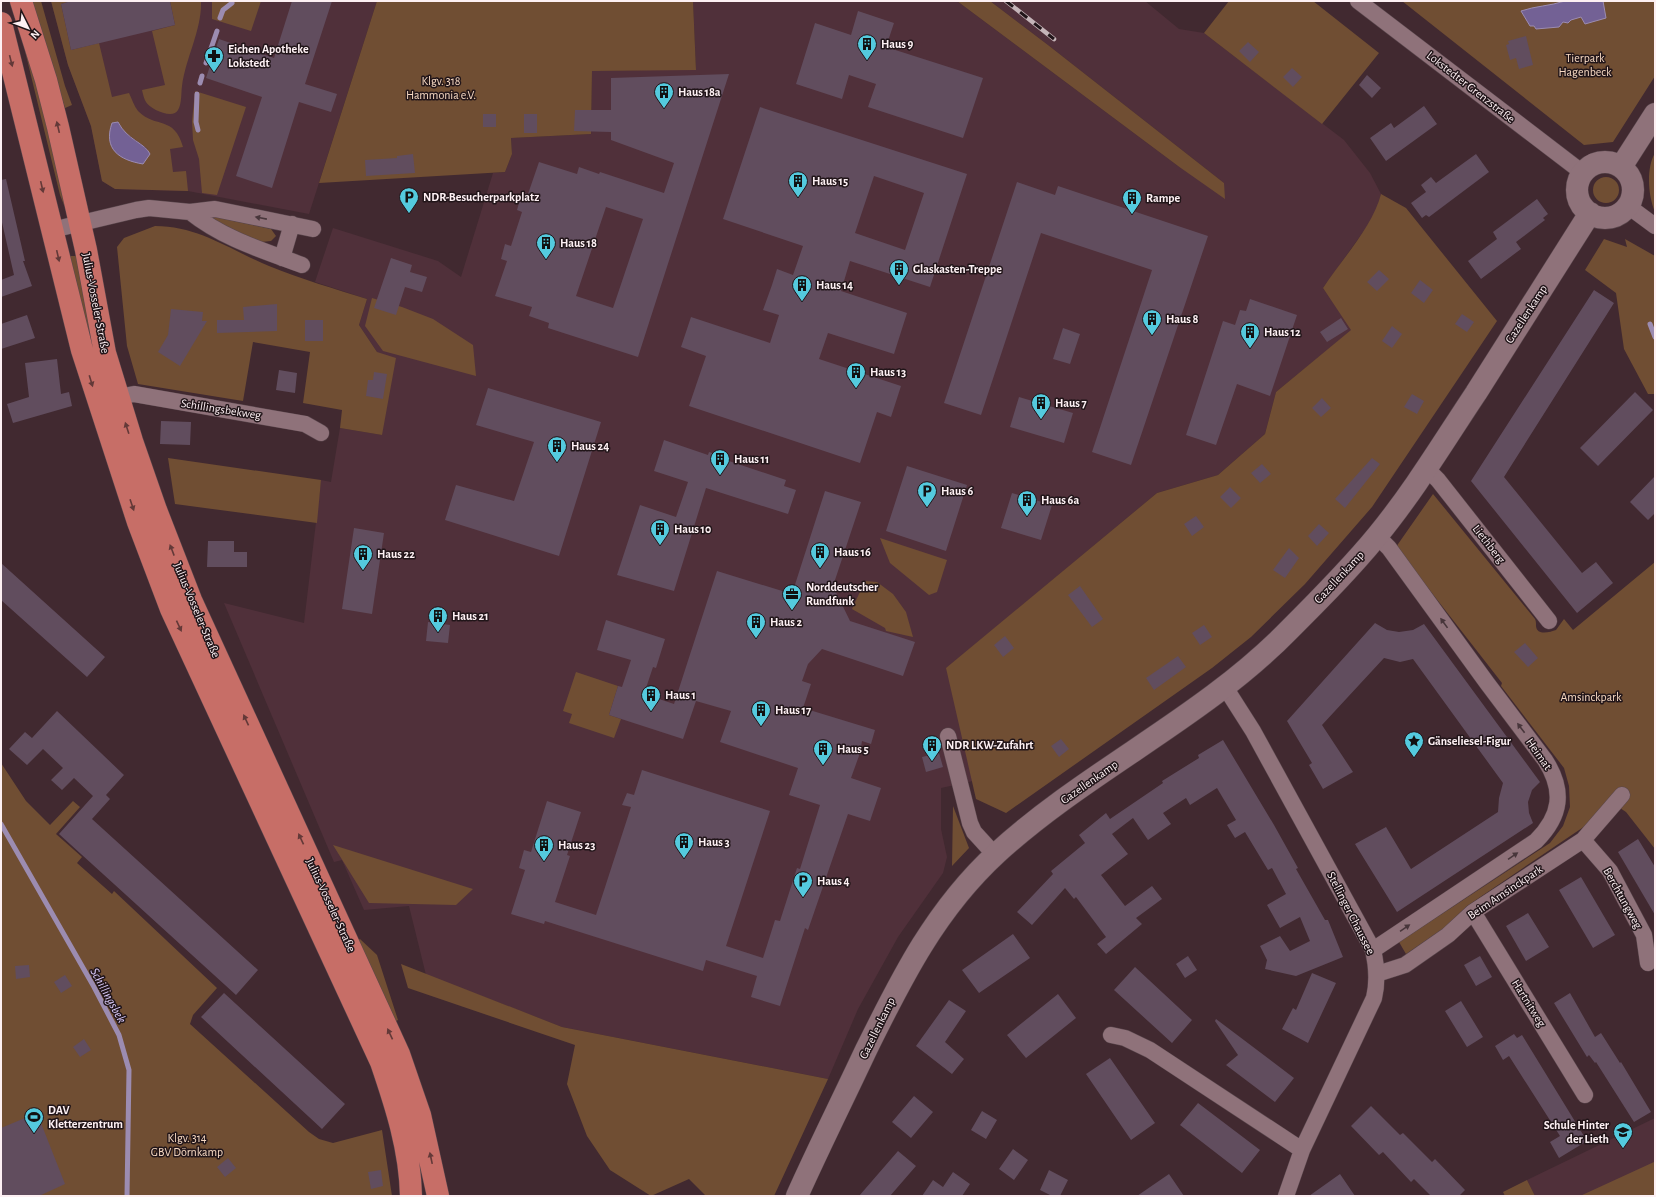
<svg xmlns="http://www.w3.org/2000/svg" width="1656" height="1197" viewBox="0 0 1656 1197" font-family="'Alegreya Sans',sans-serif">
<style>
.built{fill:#50303a}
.green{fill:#704e33;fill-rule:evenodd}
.water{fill:#736195;stroke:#9c8cb1}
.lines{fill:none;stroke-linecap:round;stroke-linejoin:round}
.stream{stroke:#9c8cb1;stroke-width:5}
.building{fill:#614d5e;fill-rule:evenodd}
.street-casing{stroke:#5a474d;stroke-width:17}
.secondary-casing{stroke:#5a474d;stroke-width:23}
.primary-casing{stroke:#5a474d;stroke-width:23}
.street{stroke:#8f727a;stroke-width:16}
.secondary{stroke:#8f727a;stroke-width:22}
.primary{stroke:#c76e67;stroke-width:22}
.rail-casing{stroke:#c5b5b9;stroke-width:4.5}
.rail{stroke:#211519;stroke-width:3;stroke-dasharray:9;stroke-linecap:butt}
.oneway{fill:#633938}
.oneway2{fill:#48363b}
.labels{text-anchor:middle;stroke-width:3;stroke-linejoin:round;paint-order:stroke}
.poi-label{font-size:12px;font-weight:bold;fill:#fdf0f3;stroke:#211519;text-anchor:start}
.park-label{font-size:12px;fill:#f8dac3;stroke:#211519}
.street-label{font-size:12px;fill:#fdf0f3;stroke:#211519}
.water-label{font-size:13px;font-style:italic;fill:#ddcdfd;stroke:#211519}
</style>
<rect width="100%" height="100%" fill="#412930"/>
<path class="built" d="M51,1H377L309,214L188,191L115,189L102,181L91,126L68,65Z
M693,1H957L1178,166L1224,183L1048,45L990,1H1145L1179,29L1204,33L1344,140L1370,173L1381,194L1378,206L1371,221L1323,288L1352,330L1276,392L1265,434L1218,475L1157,493L947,668L973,781L941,788V829L947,857L943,873L898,937L858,1009L828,1079L562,1027L426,975L409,906L364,910L342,860L334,862L224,603L304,623L321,480L331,482L340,428L382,435L377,352L359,325L367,299L315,282L333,228L438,261L461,277L493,173L505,172L512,154L511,138L591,134L592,71L696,69Z
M1655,1118V1196H1535L1527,1180Z"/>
<path class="green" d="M31,1H41L65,86L72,105L65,108Z
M51,1H71L61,4L71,50L99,43L112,97L129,93C132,99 134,106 138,111C156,129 174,115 183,147L170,149L173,172L186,171L188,191L115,189L102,181L91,126L68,65ZM118,122L123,131L148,149L109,137L112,123Z
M170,1H201C202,30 186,57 182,86C181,92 182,104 178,110C173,120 150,109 146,102C144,99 143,94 142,90L165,85L152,31L175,25Z
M212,1H261L251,31L212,19Z
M377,1H693L696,70L592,71L591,134L511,138L512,154L505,172L319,183Z
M957,1H990L1048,45L1224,183L1225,199L1178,166Z
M1229,1H1313L1379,53L1322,124L1204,33Z
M1402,1H1655V76L1613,142L1584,145Z
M28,50L68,204L64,205L60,195L25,51Z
M195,91L246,107L217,195L202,193L199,159L193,140L192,121Z
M1655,153V212C1648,196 1646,168 1655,153Z
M1593 190a13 13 0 1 1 26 0a13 13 0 1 1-26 0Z
M1381,194L1406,208L1497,321L1372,507L1305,584L1251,637L1212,668L1006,813L976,799L946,668L1157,493L1218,475L1265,434L1276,392L1351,330L1323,288C1342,259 1373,226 1381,194Z
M215,217L271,229L276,236L271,241L261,242L211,221Z
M155,226C199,226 230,250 269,266C301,279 335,289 367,299L359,325L377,352L396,358L382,435L340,428L342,410L303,403L310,352L253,342L243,401L138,384L127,346L117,247L124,238Z
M1604,239L1627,247L1625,239L1655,256V394H1648L1624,349L1616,293L1585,270Z
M68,256H80L99,361L94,362Z
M372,298L402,307L433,319L473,345L476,376L383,351L365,326Z
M168,458L321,480L317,523L175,504Z
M1433,494L1535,619C1536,621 1536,623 1536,626C1537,636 1550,632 1556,630L1564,619L1573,630L1655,562V849L1626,812L1608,800L1585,826L1467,906L1444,928L1406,954L1399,942L1550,843L1563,826L1570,807L1569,786L1564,768L1501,686L1502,683L1396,547Z
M880,538L947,560L937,592L929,595L890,563Z
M865,581L877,582L893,594L906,612L913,637L886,631L885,628L852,609Z
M576,672L618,686L609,715L621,719L614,738L569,723L572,714L563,711Z
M1,763L26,801L50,825L73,801L80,807L56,834L82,857L77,863L112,894L114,891L217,988L193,1015L190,1024L309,1132L319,1139L333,1143L382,1130L392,1196H1Z
M953,806L969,848L952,866Z
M333,845L473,889L456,905L369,903Z
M360,939L377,955L398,1020L396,1021L358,940Z
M401,964L562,1027L828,1079L774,1196H706L689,1179L651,1196L610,1170L587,1136L567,1084L575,1045L408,988Z
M1654,1162L1655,1196H1580Z
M1527,1180L1535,1196H1505L1503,1192Z"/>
<path class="water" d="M1565,1H1603L1606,18L1585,24L1581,17L1571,20L1568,23L1563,22L1559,27L1536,29L1534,26H1530L1521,11C1535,6 1550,6 1565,1Z
M118,122C127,140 145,143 150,154L143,164C119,160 103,149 112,123Z"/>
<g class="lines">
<path class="stream" d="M220,18L223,10L232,3
M206,63L217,31
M200,83L202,76
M197,94L196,122L198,130
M1650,324L1655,337
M1,824L94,987L119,1035L129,1070L127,1196"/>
</g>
<path class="building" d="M71,1H170L175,25L71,50L61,4Z
M292,1H332L305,84L337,94L331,112L299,102L272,188L236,176L262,97L206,78L219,39L274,58Z
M858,11L894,23L886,47L983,78L963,138L868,107L876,84L849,75L842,99L796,84L815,23L851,35Z
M1526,36L1533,65L1519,69L1516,58L1510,60L1506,45L1509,44L1508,41Z
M1248,42L1259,52L1250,62L1239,51Z
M1292,68L1302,77L1293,87L1283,77Z
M729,74L638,357L548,328L549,323L529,316L532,307L495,296L507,261L501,259L505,244L511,246L522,212L517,210L522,192L528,194L539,162L577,174L579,167L599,174L600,172L664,193L674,163L611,140V132L574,131L575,110H611V78ZM606,207L643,219L613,308L576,296Z
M1367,75L1381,88L1372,98L1359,85Z
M1424,106L1437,124L1386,161L1370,138L1391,123L1394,128Z
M760,107L967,174L930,287L850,261L841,291L907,313L894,354L828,333L819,359L901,386L891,417L877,412L860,463L689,406L706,356L681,347L691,317L770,343L779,315L763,310L772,285L777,269L793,275L803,246L723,219ZM874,176L924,193L905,250L855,233Z
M483,114H496V127H483Z
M524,114H537V133H524Z
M413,154L415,173L366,176L365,160L397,158V156Z
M1476,154L1489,172L1429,217L1426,215L1422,218L1411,203L1426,192L1421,185L1431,177L1436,183Z
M6,179L25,261H23L32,286L1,297V280L14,275L1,218V180Z
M1017,182L1055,195L1058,186L1208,236L1131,465L1092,452L1152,270L1041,233L981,415L944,403Z
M1537,199L1548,214L1543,218L1545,220L1516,242L1521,249L1481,279L1468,261L1497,239L1493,232Z
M391,258L412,265L410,272L427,277L422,292L405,287L396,315L374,308Z
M1379,270L1389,279L1377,291L1367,282Z
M1420,280L1433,290L1424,303L1411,293Z
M1594,290L1614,303L1504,477L1582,573L1596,562L1613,583L1577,613L1471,481Z
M1250,299L1297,315L1270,396L1237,384L1216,445L1186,435L1223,321L1235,325L1240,310L1246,311Z
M277,304V331L217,333V320H244L243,307Z
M171,309L203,312L202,321H207L180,366L158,352L168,335Z
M1462,314L1474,322L1467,332L1455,324Z
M27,315L35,338L1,349V324Z
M1341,318L1348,329L1327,342L1320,332Z
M305,320H323V341H305Z
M1392,326L1402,334L1392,348L1382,341Z
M1063,328L1080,334L1070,364L1053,359Z
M57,359L61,394L69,392L72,406L13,423L7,404L29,397L25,363Z
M279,370L297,373L295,393L276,390Z
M374,372L387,374L383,399L366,396L368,380H373Z
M488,388L601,422L559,556L445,520L456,485L514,501L534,442L476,425Z
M1635,392L1653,410L1598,466L1580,448Z
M1412,394L1424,401L1417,414L1404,407Z
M1019,397L1073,413L1064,443L1010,427Z
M1322,398L1331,408L1321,417L1312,408Z
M161,421L191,422L190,445L160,444Z
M664,440L708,455L709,452L727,458L726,460L786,480L784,486L796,490L788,514L706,488L674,591L617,575L640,505L676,517L688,482L654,471Z
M1372,458L1380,464L1345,508L1335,499Z
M1262,464L1271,474L1260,483L1251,473Z
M907,466L967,485L946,551L886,531Z
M1655,476V513L1648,520L1630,502Z
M1230,487L1241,498L1231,508L1220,497Z
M825,491L861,502L833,586L850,621L915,642L903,676L822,649L808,664L802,681L811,684L803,708L875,730L871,744L862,741L860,753L851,778L881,788L870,821L848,814L808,930L805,928L780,1006L751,997L757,976L706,960L703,971L545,921L544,924L511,914L525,870L519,868L524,850L531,852L547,801L581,812L567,855L570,856L555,902L596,915L631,807L622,805L627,793L634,795L642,770L770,811L726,946L763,958L775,920L780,921L797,868L800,869L820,805L789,795L798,768L720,742L731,711L696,701L683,739L609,715L618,686L622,687L631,660L597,650L606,620L665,639L656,668L653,667L644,694L674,704L717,571L792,594Z
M1012,493L1052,505L1041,540L1001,528Z
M1196,516L1204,527L1192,536L1184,524Z
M1319,524L1329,533L1317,546L1308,536Z
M354,528L384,533L372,614L342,609Z
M208,541H234V552H247V567H207Z
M1289,548L1299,558L1285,578L1273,570Z
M1,563L105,657L87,677L1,600Z
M1080,586L1103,619L1092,627L1068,595Z
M428,622L450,625L448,643L426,641Z
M1375,623L1387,630L1399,632L1413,630L1424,624L1540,782L1532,790L1528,802L1529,813L1533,823L1397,912L1355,844L1386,827L1411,869L1498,812L1499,798L1503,783L1413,659L1400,662L1384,658L1322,725L1353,772L1323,789L1309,765L1312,763L1287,721Z
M1204,625L1212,637L1200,645L1192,633Z
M1005,636L1014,648L1003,657L994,645Z
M1525,643L1538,658L1528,667L1514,652Z
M1178,656L1186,667L1154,690L1146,678Z
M57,711L124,775L106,795L110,799L92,819L258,970L236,995L59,834L93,796L74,778L62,790L51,780L63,768L43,749L27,765L9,749L25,732L32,738Z
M1061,739L1069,749L1059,757L1051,746Z
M1223,740L1274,825L1298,868L1296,869L1325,920H1328L1343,957L1296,976L1265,969L1267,960L1260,946L1280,936L1290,951L1310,941L1300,917L1280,928L1267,905L1286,894L1272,868L1268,870L1245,832L1235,838L1227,825L1236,820L1217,788L1190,805L1186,798L1163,813L1171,824L1148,840L1133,818L1112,834L1128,854L1101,875L1125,906L1152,886L1162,899L1136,918L1142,924L1106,954L1097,944L1106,937L1076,897L1074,899L1065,888L1032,925L1017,912L1053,874L1051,871L1085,843L1079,835L1106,813L1110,819L1163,783L1162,781L1199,758L1198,755Z
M939,753L943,767L926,772L922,757Z
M1638,839L1655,867V915L1618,852Z
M1581,877L1615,935L1593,948L1559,890Z
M1528,913L1549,947L1526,961L1506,926Z
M1013,934L1030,958L979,993L962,970Z
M1188,956L1197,970L1185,978L1176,964Z
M1480,956L1492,977L1476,986L1464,965Z
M29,965L30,977L16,979L15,966Z
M1135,967L1192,1020L1172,1043L1114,990Z
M1312,973L1336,983L1308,1043L1282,1029L1293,1008L1296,1010Z
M65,975L72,986L61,993L54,982Z
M224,993L345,1104L322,1129L201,1017Z
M1570,993L1595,1037L1601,1033L1620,1063L1621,1062L1651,1112L1634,1122L1596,1062L1595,1063L1589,1055L1587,1057L1554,1003Z
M1058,994L1076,1018L1026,1058L1007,1035Z
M949,1000L966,1011L945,1042L964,1059L952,1074L916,1046Z
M1461,1001L1483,1037L1467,1047L1445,1011Z
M1216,1019L1294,1078L1275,1102L1226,1065L1238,1055L1215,1021Z
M1514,1034L1517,1038L1522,1035L1587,1141L1559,1158L1550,1142L1560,1136L1509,1056L1503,1060L1495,1046Z
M84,1039L91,1050L80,1057L73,1047Z
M1110,1058L1155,1123L1131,1140L1086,1074Z
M914,1096L933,1112L911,1138L892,1122Z
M1198,1103L1260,1150L1242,1173L1180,1125Z
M1371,1106L1400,1135L1403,1133L1432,1162L1435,1159L1465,1190L1459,1196H1431L1414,1179L1411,1182L1383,1152L1379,1155L1351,1126Z
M982,1111L997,1120L986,1139L971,1130Z
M37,1113L65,1184L39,1196H1V1128Z
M1013,1149L1028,1160L1014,1180L999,1169Z
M898,1151L916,1166L890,1196H859Z
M228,1158L236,1168L225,1177L217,1167Z
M381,1170L383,1186L371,1189L368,1172Z
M1049,1170L1068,1180L1060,1196H1052L1040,1190Z
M953,1172L970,1184L962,1196H922L933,1180L943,1187Z
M1169,1174L1184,1196H1137Z
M1340,1174L1355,1196H1309Z"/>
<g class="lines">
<g class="street-casing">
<path id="street" d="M1358,1L1583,173
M1628,206L1655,226
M190,212C224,239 262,250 302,265
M52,230L136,210L149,208L190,212L215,209L313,229
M282,258L292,224
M118,397L134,394L305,424L321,433
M1427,469L1438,480L1549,621
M1225,687L1253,731L1373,950C1377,967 1378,981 1374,998L1302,1150L1286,1196
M948,736L970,823L974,832L995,855
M1583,840L1610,871L1644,935L1648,963
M1473,912L1585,1095
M1373,950L1536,841C1561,816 1565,791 1545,760L1487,683L1389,548L1377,536
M1377,974L1405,965L1448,935L1473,912L1583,840L1622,795
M1111,1035L1125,1038L1150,1050L1302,1150"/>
</g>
<g class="secondary-casing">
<path id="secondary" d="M1577 190a28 28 0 1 1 56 0a28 28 0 1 1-56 0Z
M1621,167L1655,114
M797,1196C819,1147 843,1099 866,1050C902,977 936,909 997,853C1088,770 1203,718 1289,630C1319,600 1350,569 1377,536C1414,491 1444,441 1476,393C1514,333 1552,273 1590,213"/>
</g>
<g class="primary-casing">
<path id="primary" d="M21,1L46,80L58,127L86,250L105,353L132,441L156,510L191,600L399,1054L420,1115L438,1196
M1,23L82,350L138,522L171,609L381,1062C396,1106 410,1149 411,1196"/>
</g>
<use href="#street" class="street"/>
<use href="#secondary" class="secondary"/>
<use href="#primary" class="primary"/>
<g class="rail-casing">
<path id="rail" d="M1006,1L1054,39"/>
</g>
<use href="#rail" class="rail"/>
</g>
<defs><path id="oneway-solid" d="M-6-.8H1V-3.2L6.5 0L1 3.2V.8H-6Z"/></defs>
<g class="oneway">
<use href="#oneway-solid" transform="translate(11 61) rotate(76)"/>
<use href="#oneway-solid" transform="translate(58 127) rotate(-103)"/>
<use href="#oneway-solid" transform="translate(42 187) rotate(77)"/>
<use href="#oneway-solid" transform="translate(58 256) rotate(77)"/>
<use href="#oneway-solid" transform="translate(91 381) rotate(73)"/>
<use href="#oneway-solid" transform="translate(127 428) rotate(-108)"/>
<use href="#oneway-solid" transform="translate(132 505) rotate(71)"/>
<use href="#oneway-solid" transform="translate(172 550) rotate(-111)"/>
<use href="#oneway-solid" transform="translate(179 626) rotate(65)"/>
<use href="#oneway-solid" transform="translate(246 720) rotate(-115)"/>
<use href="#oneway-solid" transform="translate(301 839) rotate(-115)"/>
<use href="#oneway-solid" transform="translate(390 1034) rotate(-115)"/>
<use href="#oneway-solid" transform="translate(431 1158) rotate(-102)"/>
</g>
<g class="oneway2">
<use href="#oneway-solid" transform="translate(261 218) rotate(-169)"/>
<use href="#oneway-solid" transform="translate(1444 623) rotate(-126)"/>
<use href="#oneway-solid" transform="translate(1521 728) rotate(-127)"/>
<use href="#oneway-solid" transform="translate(1513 856) rotate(-34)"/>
<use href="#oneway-solid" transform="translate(1405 928) rotate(-34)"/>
</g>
<defs>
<g id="building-pin" transform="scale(1)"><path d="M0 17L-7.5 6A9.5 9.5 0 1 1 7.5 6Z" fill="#54cade" stroke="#211519"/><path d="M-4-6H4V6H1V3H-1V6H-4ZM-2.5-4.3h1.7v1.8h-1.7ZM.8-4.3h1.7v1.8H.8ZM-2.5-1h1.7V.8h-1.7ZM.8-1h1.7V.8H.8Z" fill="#111"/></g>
<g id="pharmacy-pin" transform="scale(1)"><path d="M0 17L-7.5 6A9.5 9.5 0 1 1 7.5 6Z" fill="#54cade" stroke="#211519"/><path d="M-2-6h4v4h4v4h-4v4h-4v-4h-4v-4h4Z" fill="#111"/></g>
<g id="parking-pin" transform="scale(1)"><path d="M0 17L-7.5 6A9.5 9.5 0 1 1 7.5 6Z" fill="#54cade" stroke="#211519"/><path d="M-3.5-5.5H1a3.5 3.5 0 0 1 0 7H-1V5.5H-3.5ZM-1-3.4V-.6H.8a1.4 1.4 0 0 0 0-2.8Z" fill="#111"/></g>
<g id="office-pin" transform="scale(1)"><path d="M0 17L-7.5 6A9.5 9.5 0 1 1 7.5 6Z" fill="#54cade" stroke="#211519"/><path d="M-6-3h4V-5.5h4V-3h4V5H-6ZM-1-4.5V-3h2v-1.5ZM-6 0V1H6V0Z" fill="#111"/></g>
<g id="sight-pin" transform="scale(1)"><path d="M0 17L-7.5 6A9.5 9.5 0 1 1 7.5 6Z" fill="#54cade" stroke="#211519"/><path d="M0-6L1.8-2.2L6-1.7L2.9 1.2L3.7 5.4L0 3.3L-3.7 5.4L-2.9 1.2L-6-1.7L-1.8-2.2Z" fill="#111"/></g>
<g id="stadium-pin" transform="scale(1)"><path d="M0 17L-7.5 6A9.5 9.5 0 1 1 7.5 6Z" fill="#54cade" stroke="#211519"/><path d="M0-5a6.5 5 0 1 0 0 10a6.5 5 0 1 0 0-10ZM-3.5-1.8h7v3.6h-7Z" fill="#111"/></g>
<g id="school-pin" transform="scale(1)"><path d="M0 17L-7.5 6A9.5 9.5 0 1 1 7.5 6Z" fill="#54cade" stroke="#211519"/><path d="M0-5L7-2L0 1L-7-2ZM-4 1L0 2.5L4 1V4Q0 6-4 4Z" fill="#111"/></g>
</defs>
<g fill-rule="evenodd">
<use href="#building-pin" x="867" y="44"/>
<use href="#pharmacy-pin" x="214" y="56"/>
<use href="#building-pin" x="664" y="92"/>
<use href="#building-pin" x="798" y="181"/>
<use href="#parking-pin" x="409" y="197"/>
<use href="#building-pin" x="1132" y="198"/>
<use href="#building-pin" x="546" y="243"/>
<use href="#building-pin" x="899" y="269"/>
<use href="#building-pin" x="802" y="285"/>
<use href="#building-pin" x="1152" y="319"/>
<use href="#building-pin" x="1250" y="332"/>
<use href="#building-pin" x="856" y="372"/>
<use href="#building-pin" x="1041" y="403"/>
<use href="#building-pin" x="557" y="446"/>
<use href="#building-pin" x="720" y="459"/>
<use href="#parking-pin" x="927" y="491"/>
<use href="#building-pin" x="1027" y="500"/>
<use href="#building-pin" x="660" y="529"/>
<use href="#building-pin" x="820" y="552"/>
<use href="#building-pin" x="363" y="554"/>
<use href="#office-pin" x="792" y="594"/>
<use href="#building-pin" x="438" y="616"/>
<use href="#building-pin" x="756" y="622"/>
<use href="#building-pin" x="651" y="695"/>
<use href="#building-pin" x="761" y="710"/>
<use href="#sight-pin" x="1414" y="741"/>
<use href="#building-pin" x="932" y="745"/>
<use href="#building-pin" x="823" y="749"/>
<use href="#building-pin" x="684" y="842"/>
<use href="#building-pin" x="544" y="845"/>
<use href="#parking-pin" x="803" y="881"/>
<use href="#stadium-pin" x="34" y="1117"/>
<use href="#school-pin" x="1623" y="1132"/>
</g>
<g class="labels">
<g class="poi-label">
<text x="881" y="48">Haus 9</text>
<text x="228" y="53">Eichen Apotheke<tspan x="228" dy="14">Lokstedt</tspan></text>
<text x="678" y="96">Haus 18a</text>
<text x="812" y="185">Haus 15</text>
<text x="423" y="201">NDR-Besucherparkplatz</text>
<text x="1146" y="202">Rampe</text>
<text x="560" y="247">Haus 18</text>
<text x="913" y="273">Glaskasten-Treppe</text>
<text x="816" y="289">Haus 14</text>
<text x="1166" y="323">Haus 8</text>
<text x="1264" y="336">Haus 12</text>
<text x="870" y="376">Haus 13</text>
<text x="1055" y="407">Haus 7</text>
<text x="571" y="450">Haus 24</text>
<text x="734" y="463">Haus 11</text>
<text x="941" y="495">Haus 6</text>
<text x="1041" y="504">Haus 6a</text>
<text x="674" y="533">Haus 10</text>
<text x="834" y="556">Haus 16</text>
<text x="377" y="558">Haus 22</text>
<text x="806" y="591">Norddeutscher<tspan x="806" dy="14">Rundfunk</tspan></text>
<text x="452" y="620">Haus 21</text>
<text x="770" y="626">Haus 2</text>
<text x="665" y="699">Haus 1</text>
<text x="775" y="714">Haus 17</text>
<text x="1428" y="745">Gänseliesel-Figur</text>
<text x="946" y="749">NDR LKW-Zufahrt</text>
<text x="837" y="753">Haus 5</text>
<text x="698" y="846">Haus 3</text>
<text x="558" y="849">Haus 23</text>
<text x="817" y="885">Haus 4</text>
<text x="48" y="1114">DAV<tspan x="48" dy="14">Kletterzentrum</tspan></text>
<text x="1609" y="1129" text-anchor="end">Schule Hinter<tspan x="1609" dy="14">der Lieth</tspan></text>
</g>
<g class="park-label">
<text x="1585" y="62">Tierpark<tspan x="1585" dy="14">Hagenbeck</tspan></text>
<text x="441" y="85">Klgv. 318<tspan x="441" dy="14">Hammonia e.V.</tspan></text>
<text x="1591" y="701">Amsinckpark</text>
<text x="187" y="1142">Klgv. 314<tspan x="187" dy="14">GBV Dörnkamp</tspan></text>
</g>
<g class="street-label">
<text transform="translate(1471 87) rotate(38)" y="4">Lokstedter Grenzstraße</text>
<text transform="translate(96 303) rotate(79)" y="4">Julius-Vosseler-Straße</text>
<text transform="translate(1526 314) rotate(-57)" y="4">Gazellenkamp</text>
<text transform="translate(221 409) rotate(9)" y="4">Schillingsbekweg</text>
<text transform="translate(1489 544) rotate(52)" y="4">Liethberg</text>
<text transform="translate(1339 577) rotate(-47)" y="4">Gazellenkamp</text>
<text transform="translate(197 610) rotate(67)" y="4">Julius-Vosseler-Straße</text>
<text transform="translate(1539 754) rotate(55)" y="4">Heimat</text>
<text transform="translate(1089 782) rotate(-35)" y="4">Gazellenkamp</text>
<text transform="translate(1505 892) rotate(-34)" y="4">Beim Amsinckpark</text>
<text transform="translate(1623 898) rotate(61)" y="4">Berchtungweg</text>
<text transform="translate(331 905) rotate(65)" y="4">Julius-Vosseler-Straße</text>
<text transform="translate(1351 913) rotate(63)" y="4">Stellinger Chaussee</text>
<text transform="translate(1529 1003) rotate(58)" y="4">Hartnitweg</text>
<text transform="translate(877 1028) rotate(-64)" y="4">Gazellenkamp</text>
</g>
<g class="water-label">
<text transform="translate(109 995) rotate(61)" y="5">Schillingsbek</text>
</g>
</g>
<rect width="1656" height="1197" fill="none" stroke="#fdf0f3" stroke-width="4"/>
<g transform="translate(28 28) rotate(132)" stroke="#211519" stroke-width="3" paint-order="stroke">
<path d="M0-3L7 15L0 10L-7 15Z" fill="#fdf0f3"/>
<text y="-6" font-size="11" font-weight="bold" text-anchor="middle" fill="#fdf0f3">N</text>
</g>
</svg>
